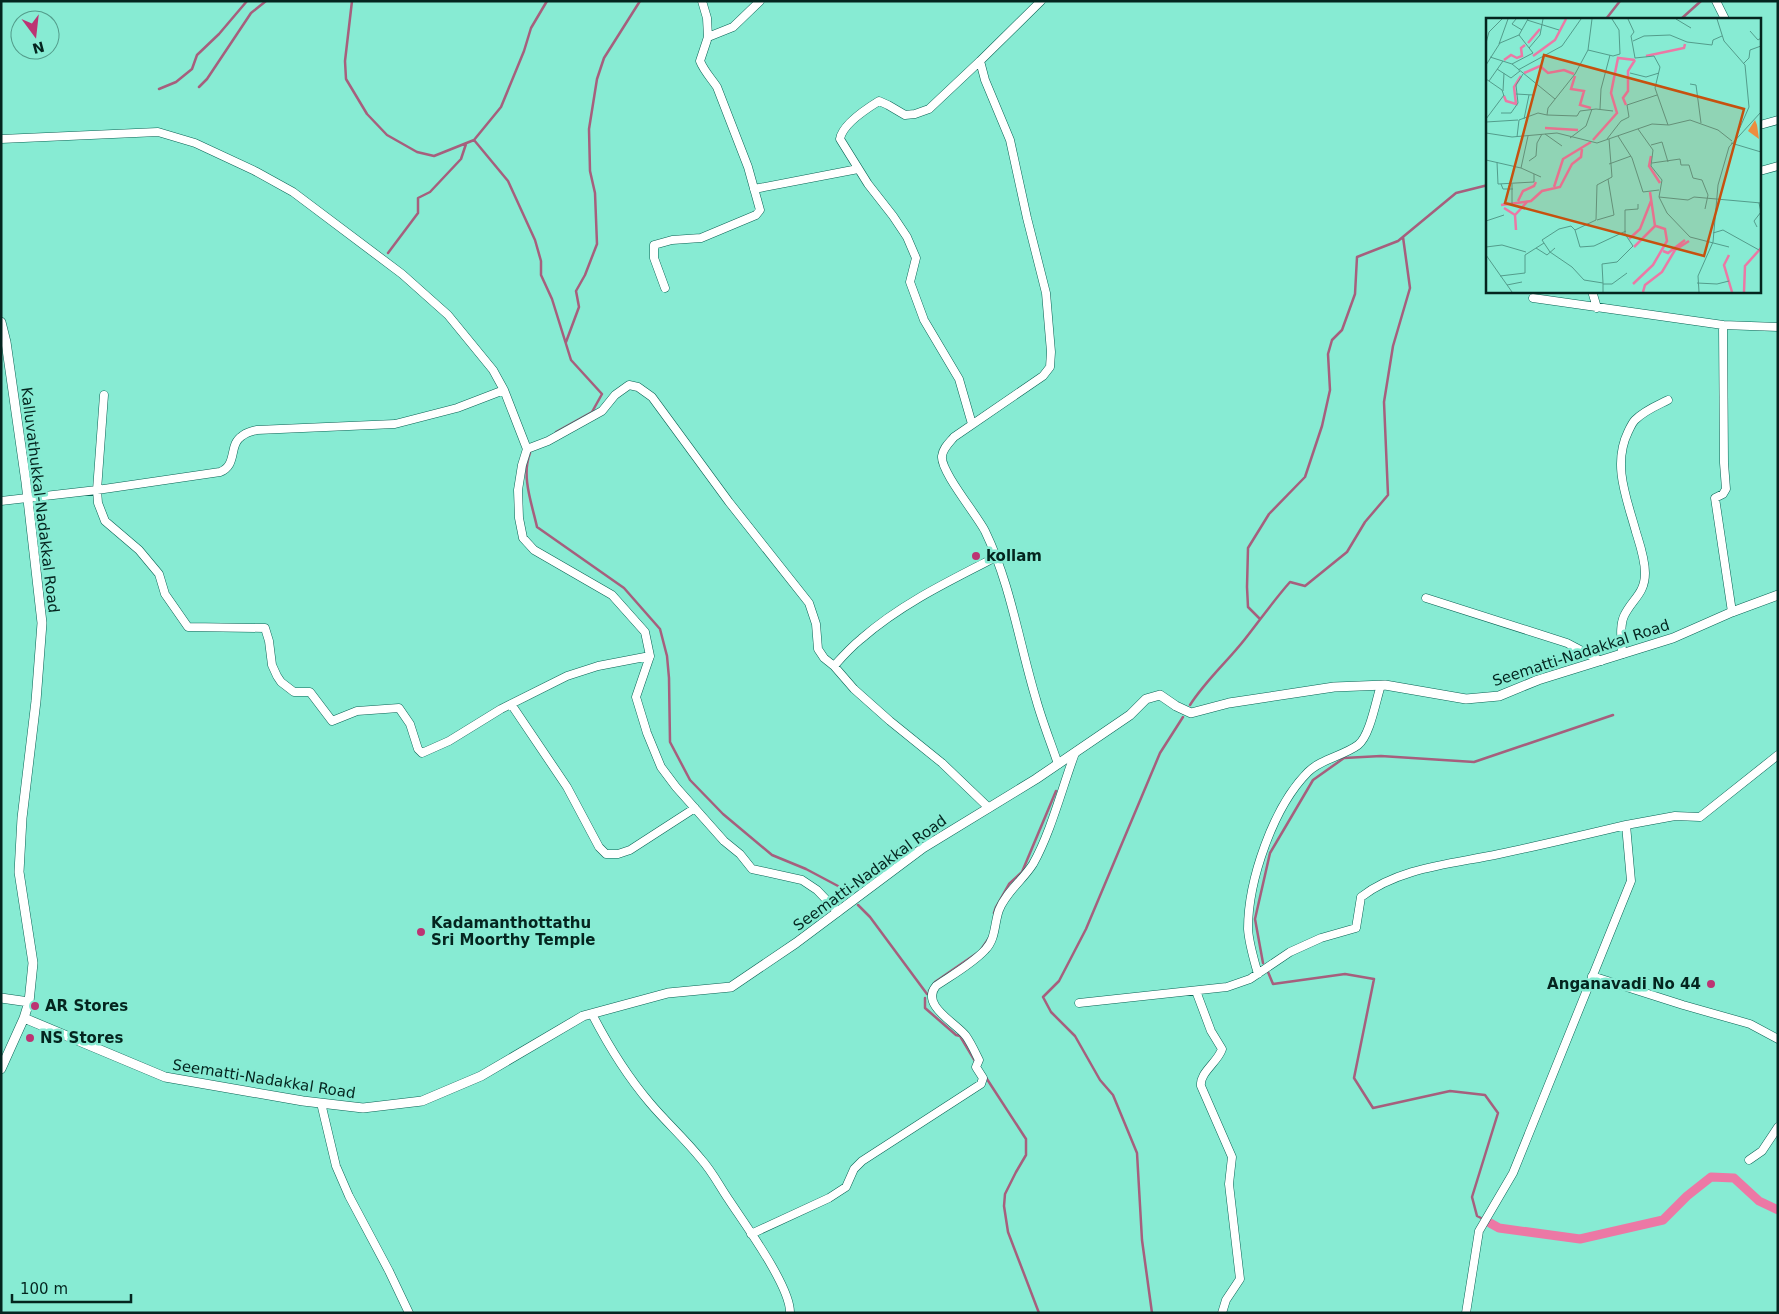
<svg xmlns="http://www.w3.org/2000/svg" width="1779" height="1314" viewBox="0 0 1779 1314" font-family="'DejaVu Sans',sans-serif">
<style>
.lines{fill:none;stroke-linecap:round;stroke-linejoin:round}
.stream{stroke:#a65f7d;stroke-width:2.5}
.canal{stroke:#ec78a5;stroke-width:9}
.minor-casing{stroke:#096354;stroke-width:9}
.tertiary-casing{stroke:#096354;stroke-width:10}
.minor{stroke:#fff;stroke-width:8}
.tertiary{stroke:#fff;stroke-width:9}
.poi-dot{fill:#bc3473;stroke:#87ebd3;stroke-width:2}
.labels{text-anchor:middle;stroke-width:5;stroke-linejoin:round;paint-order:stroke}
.street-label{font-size:15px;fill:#04251f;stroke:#87ebd3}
.poi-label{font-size:15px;font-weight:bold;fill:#04251f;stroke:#87ebd3;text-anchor:start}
.inset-river{fill:none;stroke:#ec78a5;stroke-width:2.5}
.inset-road{fill:none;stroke:#539c8b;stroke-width:1}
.view{fill:#c6510f;fill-opacity:0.15;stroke:#c6510f;stroke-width:2.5}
.inset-edge{fill:none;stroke:#04251f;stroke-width:2.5}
</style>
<rect width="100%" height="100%" fill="#87ebd3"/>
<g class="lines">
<path class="stream" d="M352,1L345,61L346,79L367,114L387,135L417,152L434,156L474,140
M547,1L531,28L524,51L501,107L474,140L508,181L535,240L541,261V275L552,299L571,360L602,394L592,412L556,432
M1606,19L1620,1
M1681,19L1701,1
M199,87L207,79L251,13L266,1
M159,89L176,82L192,69L197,55L219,34L247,1
M388,253L418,213V198L430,192L461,159L466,144
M566,342L579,307L576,291L585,275L597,244L595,193L590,171L589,129L597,79L604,58L640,1
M530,453C521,476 532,504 537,527L624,588L660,629L667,656L669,678L670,742L690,780L723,814L772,855L806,869L838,886L848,896
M1259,618L1248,607L1247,587L1248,548L1269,514L1305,477L1322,426L1330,390L1328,354L1332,340L1342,330L1355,294L1357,257L1398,241L1456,193L1488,185
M1190,705C1206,680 1227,662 1245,639C1260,620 1274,600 1290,582L1305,586L1347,552L1365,522L1388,495L1384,402L1393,346L1410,288L1403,237
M858,905L870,917L927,994
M994,913L996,907L1009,884L1022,872L1056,791
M1263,963L1255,919L1270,853L1313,780L1344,758L1381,756L1474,762L1613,715
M1268,972L1273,984L1345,974L1374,979L1354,1078L1373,1108L1450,1091L1485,1095L1498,1113L1472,1197L1477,1216L1481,1218
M929,991L935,982L980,951L989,938
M925,998V1008L956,1035L960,1036L975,1061
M985,1076L1026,1139V1155L1016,1172L1005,1194L1004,1206L1008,1232L1039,1313
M1152,1313L1142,1240L1137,1153L1113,1095L1100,1080L1075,1036L1051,1012L1043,997L1059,981L1086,929L1160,753L1183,717"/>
<path class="canal" d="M1490,1223L1499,1228L1580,1239L1663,1220L1687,1196L1711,1177L1734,1178L1759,1201L1778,1210"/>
<g class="minor-casing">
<path id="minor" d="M1041,1L980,61L985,80L1010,140L1027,218L1046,293L1051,352L1050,367L1043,376L954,437C949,443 943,448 942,456C940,471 977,515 985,531C1011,585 1019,643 1036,699C1042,721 1051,743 1058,764
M1716,1L1725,19
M708,37L733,27L760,1
M1760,125L1778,120
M1,139L158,132L195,143L255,171L293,192L402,274L448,315L493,370L504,390L527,449L522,465L518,490L519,518L523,538L534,550L612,595L645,632L650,656L636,697L647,733L661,767L676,787L724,841L740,854L752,869L802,880L817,890L838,912
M1760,171L1778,166
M754,189L858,169
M665,288L654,258V245L672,240L701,238L756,215L760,210L748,167L717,87C711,78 704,71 700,61L708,37L707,18L702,1
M1592,291L1597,308
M1533,298L1723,325
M104,395L97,490L98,503L105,521L139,550L159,574L165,594L188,627L265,628L269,641L272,665L277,676L281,682L294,692H310L332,721L357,711L399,708L410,724L418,749L422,753L449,741L501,709L567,676L598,666L650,656
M972,424L959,379L924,320L910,282L916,258L907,237L893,216L868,184L840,139C842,125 866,109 879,101L888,105L905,115L915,114L929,109L980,61
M527,449L548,441L602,411L615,395L629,385L638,387L652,397L729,502L809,603L816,624L818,649L824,658L834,666L854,689L890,721L942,763L989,808
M1,501L97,490L220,472C238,465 228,445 242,436C246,433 252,431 257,430L395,424L457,408L504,390
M1426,598L1567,643L1601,661
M1732,612L1715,498L1723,494L1726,489L1724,463L1723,325L1778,327
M1622,654C1622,642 1619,627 1624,616C1632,599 1645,594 1645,573C1645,559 1640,545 1636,532C1627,499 1612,465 1628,432C1630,428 1632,423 1635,420C1645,410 1656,406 1668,400
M834,666C842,657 851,647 861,639C901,604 949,581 996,557
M511,704L567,787L599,847L606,854H618L630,850L695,808
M1258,974C1254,960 1249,944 1248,929C1248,881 1273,807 1308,772C1321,759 1343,756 1358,745C1370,736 1376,700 1381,685
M1592,976L1683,1005L1750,1024L1778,1039
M1196,991L1211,1031L1222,1049C1218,1062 1199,1073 1201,1086L1232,1157L1229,1184L1240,1279L1226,1300L1222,1313
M1079,1003L1227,987L1250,979L1290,952L1321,938L1356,928L1361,897C1400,867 1453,864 1499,854C1542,845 1584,835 1626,825
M592,1014C608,1045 627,1076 650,1103C666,1122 685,1139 701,1159C712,1171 720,1187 729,1200C744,1223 791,1287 790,1313
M321,1103L336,1166L349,1196L389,1271L409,1313
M1749,1160L1762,1151L1778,1127
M751,1234L829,1198L846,1187L854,1169L862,1161L981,1084L983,1078L976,1067L979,1060C975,1052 971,1043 966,1036C956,1023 920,1005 936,986C952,975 972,964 985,950C996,939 994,924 999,910C1006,892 1023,880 1033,864C1051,832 1062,788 1075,753
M1466,1313L1479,1231L1513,1173L1631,881L1626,825L1675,816L1700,817L1778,755"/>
</g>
<g class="tertiary-casing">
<path id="tertiary" d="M1,322L6,342L26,482L42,623L36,701L22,818L19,872L33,963L29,1002L24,1018L1,1069
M1,998L29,1002
M24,1018L165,1077L303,1101L363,1108L422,1101L481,1076L583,1016L668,993L731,987L796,943L923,848L1036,779L1130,715L1146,699L1160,695L1176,706L1191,713L1229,703L1334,687L1385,685L1466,699L1499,696L1538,680L1673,638L1732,612L1778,595"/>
</g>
<use href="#minor" class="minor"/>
<use href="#tertiary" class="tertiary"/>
</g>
<g class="poi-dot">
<circle cx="976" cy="556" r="5"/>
<circle cx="421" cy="932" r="5"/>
<circle cx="1711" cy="984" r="5"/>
<circle cx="35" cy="1006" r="5"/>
<circle cx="30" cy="1038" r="5"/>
</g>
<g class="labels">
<g class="street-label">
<text transform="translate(40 500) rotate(83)" y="5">Kalluvathukkal-Nadakkal Road</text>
<text transform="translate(1581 653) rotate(-18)" y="5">Seematti-Nadakkal Road</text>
<text transform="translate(870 873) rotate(-36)" y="5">Seematti-Nadakkal Road</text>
<text transform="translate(264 1079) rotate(9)" y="5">Seematti-Nadakkal Road</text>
</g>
<g class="poi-label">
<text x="986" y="561">kollam</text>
<text x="431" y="928">Kadamanthottathu<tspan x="431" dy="17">Sri Moorthy Temple</tspan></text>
<text x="1701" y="989" text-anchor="end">Anganavadi No 44</text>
<text x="45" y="1011">AR Stores</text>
<text x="40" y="1043">NS Stores</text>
</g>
</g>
<g transform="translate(1486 18)">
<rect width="275" height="275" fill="#87ebd3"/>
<path d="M269,102L271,107L273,121L262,113Z" fill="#ed8d3e"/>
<path class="inset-river" d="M42,25L54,11M47,38L69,22L80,1M160,38L198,30L199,26M18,42L25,37L31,40L36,38L35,30L39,27M38,55L54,48L62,55L78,52L88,56M89,58L85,71L98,73L94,87L105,90M18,78L20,83L30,86L28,69L35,58M140,87L137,80L142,73V53L149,42M59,110L92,112M107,122L131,95L125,75L132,40L149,42M165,138L163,148L174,165M68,169L77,141L105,124M32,183L37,173L48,168L50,164M15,187L45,183L56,173L74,169L86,146L95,139L96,131M18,190L29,197L41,184M29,197L30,212M143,221L154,211L165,183M148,229L169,208L164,174M177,233L182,235L199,222M243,237L238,247L246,274M147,266L167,247L181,223L179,211L170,208M157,274L159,267L176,254L189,232L203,223M258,274L259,248L275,230"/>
<path class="inset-road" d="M30,1L26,6L36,12M142,1L148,14L145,18L149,40L168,38L174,49L169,70L182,107M190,1L205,10M231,1L238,23L259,47L263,89L252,114M41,2L73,12M264,13L272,22L275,20M147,23L158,18L184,17L201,24L226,27L227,22L236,18M0,25L3,14L16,1M13,26L22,1M43,30L54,17L57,1M102,32L106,1M4,39L26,46L69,81M26,46L47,35L33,17M257,46L263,40L264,32L275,28M0,47L14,25L33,17L42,1M11,51L25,60L34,53M32,52L76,28L95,1M144,55L160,59L173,55M0,61L16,72L18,78M3,63L17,43M204,66L210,67L215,105M17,73L18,55M30,76L47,77M114,91L115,71L124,37M15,95H25L32,85L30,67L37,56M61,97L91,98L94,93L110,91L127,93M0,101L18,77M38,101L43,77M0,104L32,102M152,111L167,132L165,148L176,162L173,179L181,195L204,219L243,229M0,115L26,119L71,115L111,125L166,106L183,107L204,102L232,112L246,123M59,116L76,128M132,118L146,140L157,174L173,172M31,119L33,102L52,95L61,97L62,90L89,56L102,32L127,38L134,36L133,12L126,1M84,120L100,108L106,91M121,121L135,103L143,99L141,87L171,77M245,125L275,134M165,127L176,124L182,144M0,142L35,150L42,118M43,143L50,138L51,125L56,116M11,144L12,166L48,164V156M166,145L194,141L195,147H203L207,160L216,162L222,177L219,191M123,146L145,138M35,150L55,159M15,166L17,171H27M173,179L202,182L208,179L275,185M26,186V166M111,202L128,197L122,161M0,203L18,197M271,209L268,203L275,194L273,185M89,212L94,229L108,228L140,213M227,215L237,212L273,232M0,229L16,227L40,234M50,230L61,237L69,230M0,237L26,274M14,258L39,255V237L58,225M117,265L116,246L131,244L147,228L139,216V192L152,191V186M211,265L231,266L243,263M117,266H126L141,255M21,267L36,264M117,274V265L98,262L86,249L64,234L56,222L73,211L85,208L89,212L110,202L111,167L126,159L123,121M213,274L212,258L227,224L232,167L243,129L275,94"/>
<path class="view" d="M58,37L258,91L218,238L19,185Z"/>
<rect width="275" height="275" class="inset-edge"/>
</g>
<rect width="1779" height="1314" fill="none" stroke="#04251f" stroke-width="5"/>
<g transform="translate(35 35) rotate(165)"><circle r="24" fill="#87ebd3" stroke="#539c8b"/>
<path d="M0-4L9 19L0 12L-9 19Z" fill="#bc3473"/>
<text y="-8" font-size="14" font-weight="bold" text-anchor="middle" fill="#04251f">N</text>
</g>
<path d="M12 1294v8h119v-8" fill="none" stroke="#04251f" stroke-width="2.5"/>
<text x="20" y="1294" font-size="15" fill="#04251f" stroke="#87ebd3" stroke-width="4" paint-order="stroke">100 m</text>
</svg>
